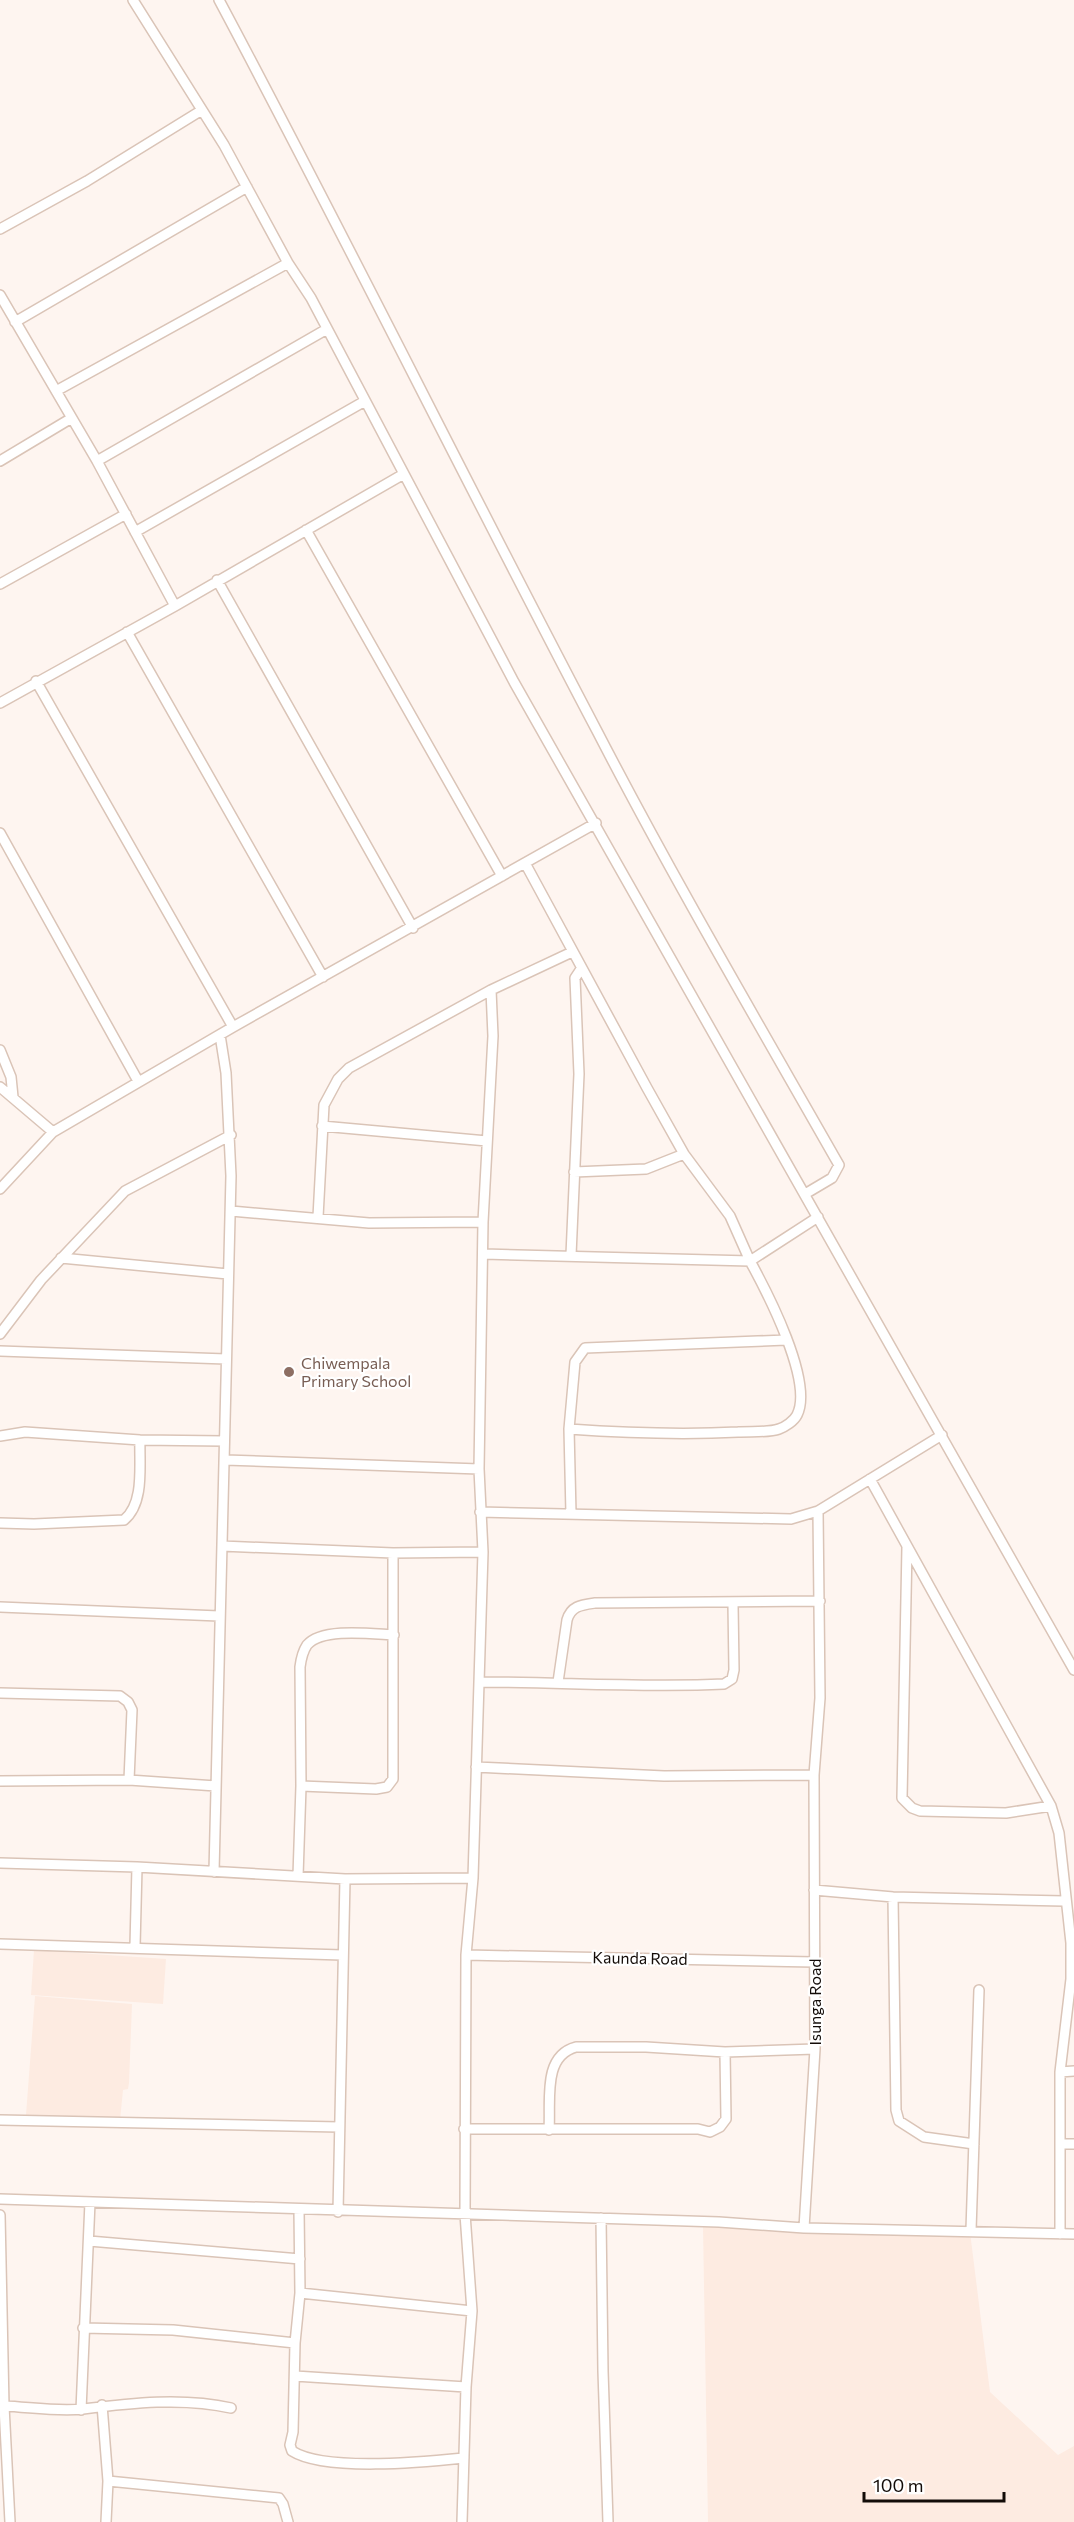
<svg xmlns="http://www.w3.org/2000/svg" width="1074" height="2522" viewBox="0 0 1074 2522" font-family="Commissioner,sans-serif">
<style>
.built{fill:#fdebe1}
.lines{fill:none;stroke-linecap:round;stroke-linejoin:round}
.street-casing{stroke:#dac4b7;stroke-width:12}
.street{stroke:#fff;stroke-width:9}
.education-dot{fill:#8d6e63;stroke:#fff;stroke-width:2}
.labels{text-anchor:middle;stroke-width:4.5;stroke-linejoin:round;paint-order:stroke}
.education-label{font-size:16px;fill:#785e54;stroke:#fff;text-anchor:start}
.street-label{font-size:16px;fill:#130c08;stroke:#fff}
</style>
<rect width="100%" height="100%" fill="#fef5f0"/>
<path class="built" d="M34,1950L166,1959L163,2004L31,1995Z
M35,1996L132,2004L129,2083L128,2089L123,2090L120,2120L26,2115Z
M703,2226L970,2232L990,2392L1058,2455L1074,2446V2522H708Z"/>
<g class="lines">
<g class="street-casing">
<path id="street" d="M133,0L224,145L288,263L311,298L514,682L1074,1670
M219,0C348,242 469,488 597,731C673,878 757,1021 839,1165L832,1178L805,1194
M0,229L87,181L202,110
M0,295L97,461L175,606
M15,322L247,187
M56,391L288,263
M0,461L70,419
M97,461L327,329
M306,530L502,876
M135,532L365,401
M217,580L413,928
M0,584L126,514
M127,632L323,977
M36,681L233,1027
M0,703L175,606L402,475
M0,833L138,1081
M525,863L647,1088L684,1154L730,1216L750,1261L818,1217
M0,1050L11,1077L13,1097
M0,1087L53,1132
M322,1126L487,1141
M574,1172L646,1169L684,1154
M0,1189L53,1132L233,1027L596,823
M231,1211L369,1223L483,1222
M318,1217L324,1105L338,1079L349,1068L491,990L572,952
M484,1254L750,1261C767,1292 814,1382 797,1415C794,1421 785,1427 779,1429C768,1433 751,1431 738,1432C682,1435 626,1433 569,1429
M571,1255L579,1074L575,978L581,969
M61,1258L228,1274
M0,1334L41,1280L125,1191L231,1135
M0,1351L226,1359
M0,1436L25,1432L140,1440L224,1441
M225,1460L479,1469
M870,1479L1051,1806L1059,1833L1071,1943V1979L1060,2072V2234
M480,1512L791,1519L818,1511L942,1435
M571,1514L569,1429L575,1362L585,1348L786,1340
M0,1523L34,1524L124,1520C145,1503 139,1464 140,1440
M222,1546L393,1553L483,1552
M907,1547L902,1798L912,1808L920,1811L1006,1813L1051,1806
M0,1607L219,1616
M479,1682C561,1682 642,1688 724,1684L732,1679L734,1670L733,1604
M558,1682L567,1620C571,1606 581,1605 595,1603L820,1601
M0,1693L120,1696L128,1702L132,1710L129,1780L216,1786
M476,1767L664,1776L814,1775
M0,1781L129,1780
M301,1786L376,1789L387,1787L393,1779V1553
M0,1863L137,1867L345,1879L473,1878
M214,1872L231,1176L226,1073L220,1035
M298,1876L301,1786L300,1667C301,1659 303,1651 307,1645C322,1627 373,1634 394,1635
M814,1890L893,1897L1064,1901
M893,1897L896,2110L899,2121L924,2137L974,2144
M0,1944L342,1955
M135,1946L137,1867
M466,1955L814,1962
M1060,2072L1074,2071
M0,2120L339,2127
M464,2129H698L710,2132L720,2127L726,2119L725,2052
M549,2130C551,2101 542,2056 576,2047H646L725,2052L815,2049
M1061,2144H1074
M0,2199L719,2222L804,2228L1074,2234
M299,2210L300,2293L295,2343L293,2432L290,2445L292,2451C325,2472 425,2462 464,2458
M338,2212L345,1879
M0,2215L4,2406L10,2522
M601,2218L603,2371L608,2522
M804,2228L815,2049L814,1775L820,1698L818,1511
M971,2230L979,1990
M89,2241L300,2259
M300,2293L472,2311
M83,2328L173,2330L295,2343
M295,2376L466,2387
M102,2405L108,2481L106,2522
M4,2406C29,2407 58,2412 83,2409C131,2403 183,2397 231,2408
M81,2410L90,2202
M108,2481L279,2498L283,2504L288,2522
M462,2522L466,2387L472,2311L465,2214L466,1955L473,1878L483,1552L479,1469L483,1222L493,1036L491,990"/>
</g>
<use href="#street" class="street"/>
</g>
<circle class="education-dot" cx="289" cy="1372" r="6"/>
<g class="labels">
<g class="education-label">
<text x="301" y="1369">Chiwempala<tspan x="301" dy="18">Primary School</tspan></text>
</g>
<g class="street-label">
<text transform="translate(640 1958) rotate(1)" y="6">Kaunda Road</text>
<text transform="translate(815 2002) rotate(-90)" y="6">Isunga Road</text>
</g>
</g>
<path d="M864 2492v9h140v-9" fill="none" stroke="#130c08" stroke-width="3"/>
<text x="873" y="2492" font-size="18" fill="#130c08" stroke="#ffffff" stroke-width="4.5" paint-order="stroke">100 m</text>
</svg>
